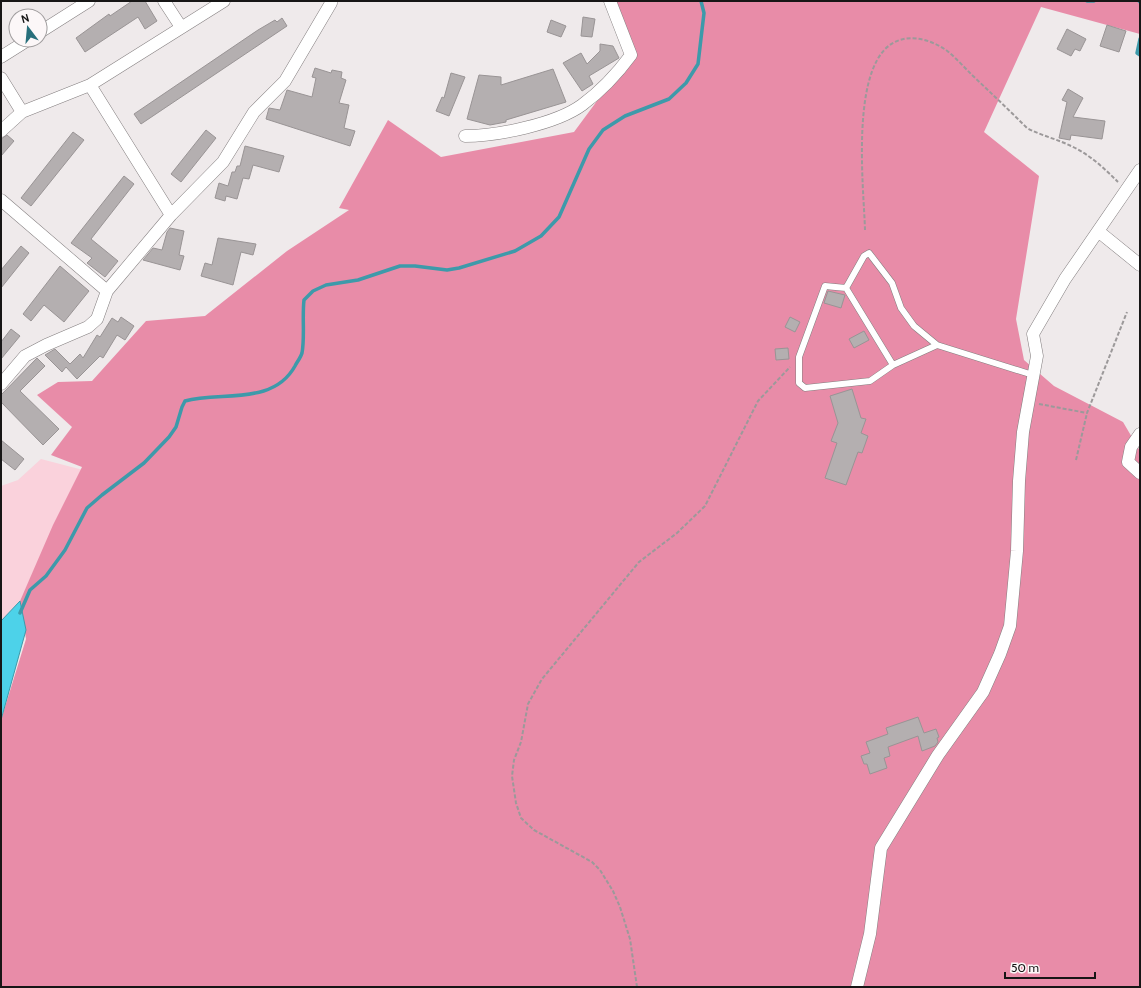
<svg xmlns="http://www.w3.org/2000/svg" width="1141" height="988" viewBox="0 0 1141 988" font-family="Cabin,sans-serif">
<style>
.green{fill:#fad2dc}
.forest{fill:#e88ca8}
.water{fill:#4dd2e9;stroke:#3d9aaa}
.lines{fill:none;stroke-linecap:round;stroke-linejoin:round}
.stream{stroke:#3d9aaa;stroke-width:3.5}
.building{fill:#b4afb0;stroke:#999495}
.service-casing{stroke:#837e7f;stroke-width:7}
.minor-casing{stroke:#837e7f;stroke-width:13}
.path{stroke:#9c999a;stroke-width:2;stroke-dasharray:4 2;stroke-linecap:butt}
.service{stroke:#fff;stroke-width:6}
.minor{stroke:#fff;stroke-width:12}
</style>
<rect width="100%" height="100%" fill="#efeaeb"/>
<path class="green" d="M41,459L83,470L57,518L20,601L1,621V486L18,480Z"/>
<path class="forest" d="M612,1H1140V34L1041,7L984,132L1039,176L1016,319L1024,360L1054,386L1123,422L1140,451V987H1V720L26,639L20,601L53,525L82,467L51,455L72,427L37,395L58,382L92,381L146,321L205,316L287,251L349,210L339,208L388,120L441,157L574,132L631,55Z"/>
<path class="water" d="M20,601L26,630L1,720V621Z"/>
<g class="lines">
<path class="stream" d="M1087,1H1094
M1139,1L1140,2
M1140,39L1137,53L1140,55
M20,613L30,590L46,576L65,550L87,508L102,495L144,463L169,437L176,427L182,407L185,401C221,391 273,406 295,366C297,362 301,357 302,353C305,337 302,317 304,300L313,291L326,285L358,280L400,266H415L447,270L459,268L515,251L541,236L559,217L589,149L603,130L625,116L669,99L686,83L698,64L704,13L701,1"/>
</g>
<path class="building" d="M132,1H145L157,21L145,29L138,17L85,52L76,38L109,14L110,16Z
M583,17L595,19L592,37L581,36Z
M282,18L287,26L141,124L134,114L258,30L275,20L277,22Z
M551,20L566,26L561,37L547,32Z
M1107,25L1126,31L1119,52L1100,46Z
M1067,29L1086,39L1080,51L1075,49L1071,56L1057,49Z
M600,44L613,46L619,58L589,76L593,84L582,91L563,63L581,53L587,64L600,51Z
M315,68L331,73L332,70L342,72L341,78L346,80L339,103L349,105L344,128L355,131L350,146L266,119L269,108L280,110L287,90L312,97L316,78L312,77Z
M553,69L566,102L506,120V122L490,125L467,119L479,75L501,77V85Z
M451,73L465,77L449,116L436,111L442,97L444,98Z
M1068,89L1083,98L1073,117L1105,121L1102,139L1071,135L1070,140L1059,138L1067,102L1062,100Z
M206,130L216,138L181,182L171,174Z
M73,132L84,140L31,206L21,198Z
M7,135L14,141L1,156V139Z
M245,146L284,156L279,172L253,165L249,179L243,178L237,199L226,196L225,201L215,198L219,183L228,186L232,172H235L237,166H240Z
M124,176L134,184L91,239L118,261L105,277L87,263L92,258L71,243Z
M170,228L184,231L179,255L184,256L180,270L143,260L153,248L162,250L167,232Z
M218,238L256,244L253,255L241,252L233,285L201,276L205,263L212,265Z
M21,246L29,253L1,288V270Z
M60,266L89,291L64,322L44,305L31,321L23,314Z
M828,291L845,295L841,308L824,303Z
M121,317L134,326L125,340L117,335L103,358L100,356L77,379L66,367L62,372L45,355L55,349L70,364L80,354L83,358L97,335L100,337L112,318L118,322Z
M790,317L800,322L795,332L785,327Z
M11,329L20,336L1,359V342Z
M864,331L869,340L854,348L849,339Z
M788,348L789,359L776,360L775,349Z
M37,358L45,366L20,391L59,429L43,445L1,402V395Z
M852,389L861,418L866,419L861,433L868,436L862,453L858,452L846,485L825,478L837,443L831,441L838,423L830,396Z
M1,440L24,459L15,470L1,459Z
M918,717L924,733L936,729L939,737L937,738L938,742L935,746L922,751L918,736L888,747L890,756L884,758L887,768L870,774L867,764H864L861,756L870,753L866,742L888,734L886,728Z"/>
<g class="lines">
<g class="service-casing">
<path id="service" d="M846,288L864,256L869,253L892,283L901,308L914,326L937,345
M893,365L846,288L825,286L799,357V383L805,388L870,381L893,365L937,345L1033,375"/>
</g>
<g class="minor-casing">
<path id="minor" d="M164,1L181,27
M40,32L89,1
M1,57L28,40
M1,78L22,112
M90,85L171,215
M1,131L22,112L90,85L224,1
M465,136C497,136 556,124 582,105C601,91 617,74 631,55L610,1
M1,200L107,291
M1098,231L1140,265
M1,384L25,356L46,345L88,327L97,319L107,291L171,215L223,162L254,112L285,81L331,3
M1140,434L1131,447L1128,462L1140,473
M857,987L870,934L881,848L938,755L983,692L1000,654L1010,626L1017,551L1019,481L1023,432L1037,356L1033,334L1065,279L1140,170"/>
</g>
<path class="path" d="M865,230C864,189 848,55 900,40C916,35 932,41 946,50C955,57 964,67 972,75C991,93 1009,110 1027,128C1042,136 1057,139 1071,146C1089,154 1104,168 1118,182
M1039,404L1087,413L1127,312
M1076,460L1087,413
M637,987L630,939L620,907L613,891L600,870L592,862L534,830L521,818L516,803L512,776L514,760L521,742L528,704L542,679L639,562L677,533L705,506L758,401L790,367"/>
<use href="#service" class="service"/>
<use href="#minor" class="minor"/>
</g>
<rect width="1141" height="988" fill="none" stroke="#171616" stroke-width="4"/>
<g transform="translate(28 28) rotate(344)"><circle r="19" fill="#fcf7f8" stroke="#a09d9e"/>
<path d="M0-3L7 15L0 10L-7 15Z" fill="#286f7b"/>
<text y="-6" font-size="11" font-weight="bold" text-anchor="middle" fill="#171616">N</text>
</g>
<path d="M1005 972v6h90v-6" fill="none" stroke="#171616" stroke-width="2"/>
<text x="1011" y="972" font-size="12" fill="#171616" stroke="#fcf7f8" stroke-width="3" paint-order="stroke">50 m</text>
</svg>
